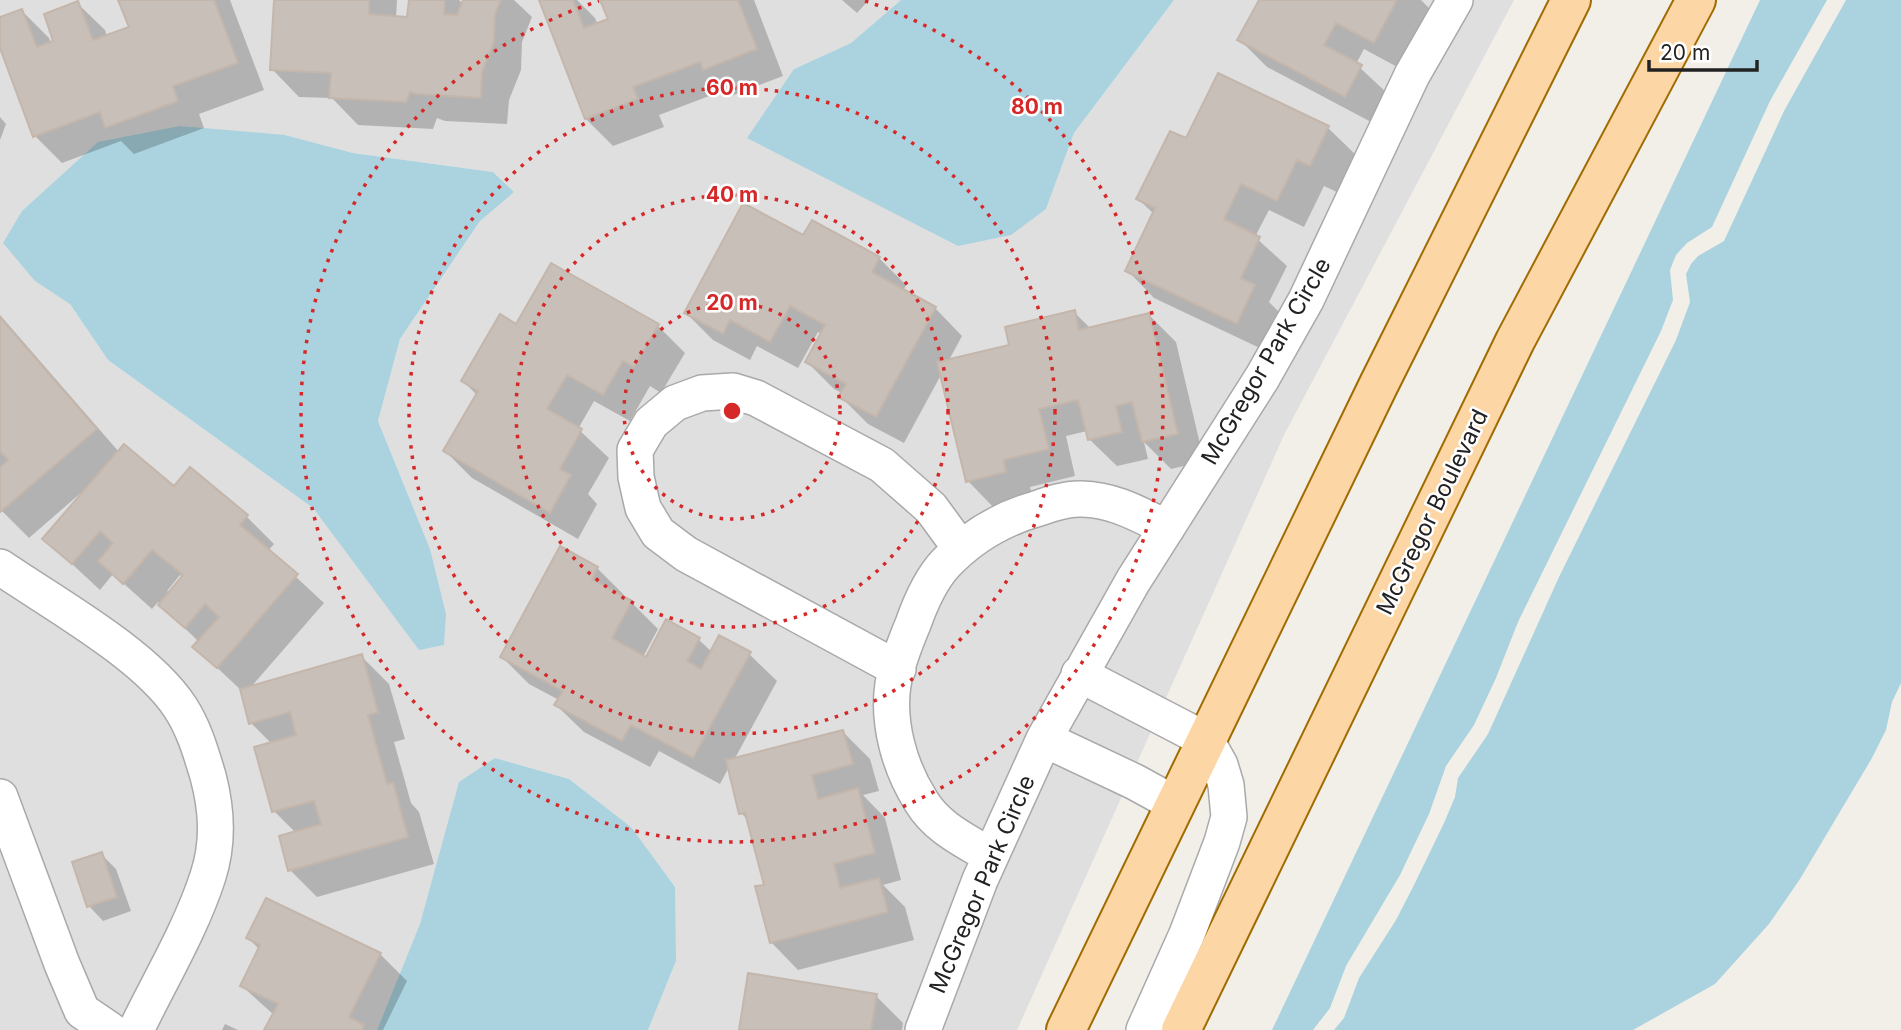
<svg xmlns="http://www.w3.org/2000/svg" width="1901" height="1030" viewBox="0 0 1901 1030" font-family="Inter,sans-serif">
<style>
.residential{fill:#e0dfdf;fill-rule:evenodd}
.water{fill:#aad3df}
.shadow{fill:#0003;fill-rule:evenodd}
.building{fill:#c7bfb8;stroke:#c4b6ab;stroke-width:2}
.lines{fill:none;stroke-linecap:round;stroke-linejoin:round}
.minor-casing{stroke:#a9a9a9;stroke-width:38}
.major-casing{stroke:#a06b00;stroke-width:42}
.minor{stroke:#fff;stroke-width:35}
.major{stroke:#fcd6a4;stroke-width:38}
.ring{fill:none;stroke:#d62828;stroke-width:3.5;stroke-dasharray:3.5 7}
.labels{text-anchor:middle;stroke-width:5;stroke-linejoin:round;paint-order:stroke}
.street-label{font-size:23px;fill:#222;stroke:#fff}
.centre{fill:#d62828;stroke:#fff;stroke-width:3.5}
.ring-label{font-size:21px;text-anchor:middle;font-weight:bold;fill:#d62828;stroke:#fff;stroke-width:5;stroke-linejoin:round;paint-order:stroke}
</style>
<rect width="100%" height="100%" fill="#f2efe9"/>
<path class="residential" d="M0,0H901L851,43L794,69L1046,209L1074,133L1174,0H1514L1284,435L1017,1030H648L676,961L631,827L569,779L495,758L420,925L377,1030H0ZM285,135L353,153L493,172L513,191L480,221L400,339L378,421L430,549L419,649L313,508L108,360L70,304Z"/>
<path class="water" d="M901,0H1174L1074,133L1046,209L1011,235L958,246L747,138L794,69L851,43Z
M1760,0H1827L1770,101L1712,227L1687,243L1676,255L1670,270L1673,300L1661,331L1518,622L1496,678L1474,725L1446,766L1429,814L1400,875L1346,966L1330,1008L1313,1030H1272Z
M1846,0H1901V683L1892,702L1886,730L1872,758L1800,879L1769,924L1715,984L1633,1030H1334L1344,1018L1359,978L1396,920L1414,885L1444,823L1455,797L1458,778L1488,734L1559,577L1676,340L1690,302L1686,274L1691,264L1698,256L1724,241L1784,111Z
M180,126L285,135L353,153L493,172L514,192L480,221L400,339L378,421L430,549L446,614L444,645L419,650L313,508L108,360L70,304L35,281L3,243L22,211L98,142Z
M495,758L569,779L631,827L675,887L676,961L648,1030H377L420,924L459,782Z"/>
<path class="shadow" d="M120,0H230L264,90L199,114L204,128L134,154L121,141L62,163L35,136L0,43V19L22,11L49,38L51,43L56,42L77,3L105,30L107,37L131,28Z
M276,0H397L396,18H408L411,0H459L463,4L465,0H514L532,17L522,42L521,70L509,100L507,124L445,121L437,118L433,129L358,125L332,98L299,97L272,69Z
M544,0H577L595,18L598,25L610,20L602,0H754L783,76L731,96L725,90L659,115L664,127L613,146L586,119Z
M842,0H869L857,13Z
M1261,0H1421L1432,11L1401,69L1364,49L1356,64L1388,94L1373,123L1267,67L1239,39Z
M1219,75L1328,128L1356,155L1337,192L1324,186L1304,227L1269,210L1255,237L1287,266L1269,302L1281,314L1264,350L1154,298L1127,270L1154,214L1138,199L1187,141Z
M0,117L6,124L0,140Z
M804,237L879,258L906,285L903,291L935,308L962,336L948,362L1011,346L1074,312L1091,329L1149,315L1176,342L1204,461L1171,469L1144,442L1148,459L1117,466L1089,439L1087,431L1066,436L1075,476L1030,487L1033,499L995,509L968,481L942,373L904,443L868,424L841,397L842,393L834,389L807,362L822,334L818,332L798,368L757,346L750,360L713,340L686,313Z
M0,315L119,452L174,488L190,470L247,517L274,544L268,551L324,603L251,687L361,656L389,684L405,739L394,742L411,803L419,812L434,864L317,897L290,870L296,833L274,811L272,744L251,723L242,691L195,647L199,642L158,602L152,609L113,574L100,590L45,539L84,493L83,491L29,538L0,509ZM180,575L183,578L170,593L167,591Z
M657,325L685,353L661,393L650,386L630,421L594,401L578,429L609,458L588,494L597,504L578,539L472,478L445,451L477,395L463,381L517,326Z
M597,568L624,595L623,598L631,602L658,629L643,657L647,659L698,639L712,652L749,654L777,681L734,760L843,732L870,759L879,791L863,795L885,818L901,880L883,885L905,907L914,940L798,970L771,942L766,886L749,821L741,813L729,767L720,784L659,751L650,767L584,732L556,705L559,700L529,684L502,657Z
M101,854L116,869L131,911L103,921L89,906Z
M248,938L380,954L407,981L383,1030H266L274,1015L242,986L260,950Z
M876,996L903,1023L902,1030H741Z
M225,1024L238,1030H222Z"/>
<path class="building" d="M118,0H214L238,63L173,86L178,101L105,128L100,112L33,137L0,48V17L22,9L37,47L53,41L44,14L78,1L93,40L129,27Z
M274,0H369V14L407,17L409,0H445L444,14L457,15L463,0H501L495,14L494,42L482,72L481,98L417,94L410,92L406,102L329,98L331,73L270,70Z
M539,0H573L584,28L608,19L600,0H738L757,49L703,70L700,62L633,87L638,99L585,119Z
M1259,0H1397L1374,43L1336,23L1324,45L1362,65L1345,97L1237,40Z
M1218,73L1329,126L1310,166L1297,160L1277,201L1241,184L1224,219L1260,237L1241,278L1255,285L1237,324L1125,271L1155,208L1136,199L1170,131L1186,138Z
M743,203L803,235L812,220L880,257L872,272L936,307L876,417L838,397L846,384L805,362L825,325L790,306L770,342L730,320L723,334L684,313Z
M551,263L659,324L634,367L623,361L603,395L567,375L547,409L582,429L560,469L571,475L550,513L443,451L478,391L461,381L500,314L516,324Z
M1075,310L1079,330L1149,313L1178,434L1142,442L1132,402L1116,406L1122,432L1088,440L1078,400L1039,409L1049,449L1004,460L1006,472L966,482L937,362L1009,345L1005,327Z
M0,317L97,429L0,512V467L8,460L0,451Z
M124,444L174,486L190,467L248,515L240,525L298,574L217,668L192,647L219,617L205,604L185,628L158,605L183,575L152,550L123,584L98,561L113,543L100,531L72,564L42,539Z
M560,546L598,567L592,579L632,601L612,638L646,657L666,619L700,638L687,661L701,669L719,635L751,652L693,758L631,725L622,741L554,705L563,691L500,657Z
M362,654L378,712L368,715L387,784L393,782L408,837L288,871L279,836L321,824L314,801L272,812L254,747L296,735L290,712L249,724L240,689Z
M843,730L853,764L812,775L818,799L858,788L875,853L834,864L840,888L879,878L888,912L770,943L755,886L764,885L745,813L739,814L726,760Z
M102,852L117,897L87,907L72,862Z
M266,898L381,953L349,1017L364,1025L362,1030H264L278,1004L240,986L260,945L246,938Z
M748,973L877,994L871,1030H739Z"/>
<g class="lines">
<g class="minor-casing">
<path id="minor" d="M0,567C54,604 145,654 180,707C194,728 201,753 208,776C217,810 219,842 208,876C191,929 160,980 136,1030
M898,669L686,554L658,533L643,508L636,477L635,450L651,423L675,403L702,393L733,391L756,398L882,465L931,508L961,549
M1079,674L1206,740L1220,765L1226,785L1229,817L1222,842L1187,934L1144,1030
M1044,739L1135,782L1175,804
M0,797L62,964L82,1011L110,1030
M991,856C966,841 937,828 921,801C900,768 887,724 893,684C897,664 905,643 913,624C920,604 931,579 946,563C971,537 1001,519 1036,509C1050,504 1067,498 1082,499C1115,500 1138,514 1167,528
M923,1030L980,880L1044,739L1133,581L1262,378L1306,300L1412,75L1455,0"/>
</g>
<g class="major-casing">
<path id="major" d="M1066,1030L1378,386L1571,0
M1181,1030L1515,341L1696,0"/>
</g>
<use href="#minor" class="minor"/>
<use href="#major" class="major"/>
</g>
<g class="ring">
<circle cx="732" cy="411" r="108"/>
<circle cx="732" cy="411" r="216"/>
<circle cx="732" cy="411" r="323"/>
<path d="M865 1A431 431 0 1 1 599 1"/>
</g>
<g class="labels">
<g class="street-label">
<text transform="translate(1266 361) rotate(-60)" y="8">McGregor Park Circle</text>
<text transform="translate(1432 512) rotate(-64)" y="8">McGregor Boulevard</text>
<text transform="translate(982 884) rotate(-67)" y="8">McGregor Park Circle</text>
</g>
</g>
<circle cx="732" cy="411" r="10" class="centre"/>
<g class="ring-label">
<text x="732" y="95">60 m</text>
<text x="1037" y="114">80 m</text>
<text x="732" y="202">40 m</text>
<text x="732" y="310">20 m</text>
</g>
<path d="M1649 60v10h108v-10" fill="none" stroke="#222222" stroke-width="3.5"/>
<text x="1660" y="60" font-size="21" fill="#222222" stroke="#ffffff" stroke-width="5" paint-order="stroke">20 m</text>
</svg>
